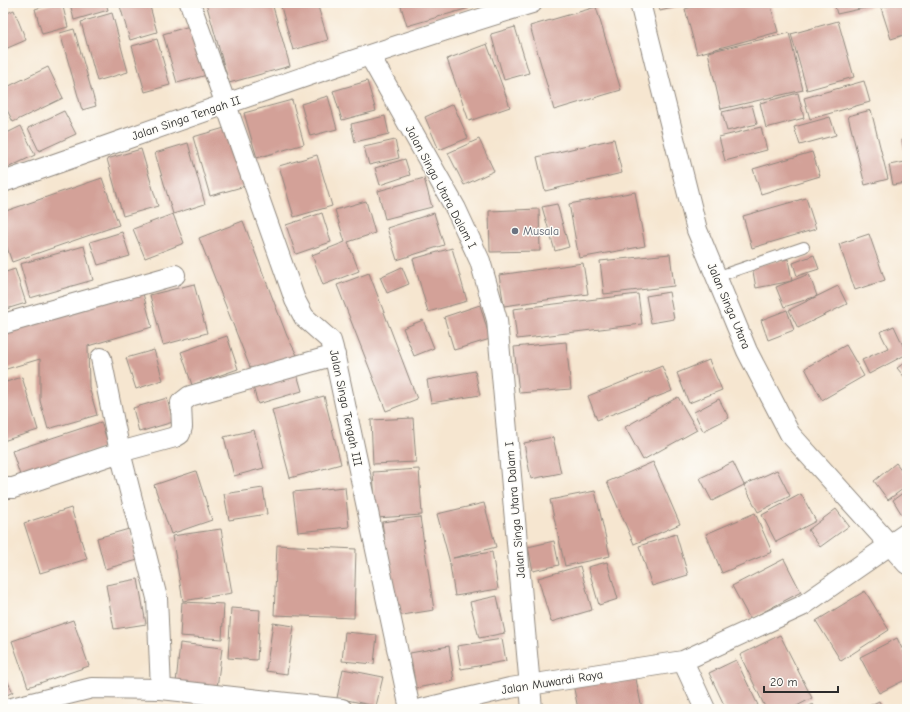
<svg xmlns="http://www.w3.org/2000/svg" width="910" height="712" viewBox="0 0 910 712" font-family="'Comic Neue',sans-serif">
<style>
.building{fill:#d3a198}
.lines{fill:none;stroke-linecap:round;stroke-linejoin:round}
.service-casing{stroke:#90887e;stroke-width:12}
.minor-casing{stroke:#90887e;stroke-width:22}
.service{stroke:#fff;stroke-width:10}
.minor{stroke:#fff;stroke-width:20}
.worship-dot{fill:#6b7280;stroke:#fdfcf7;stroke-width:1.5}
.labels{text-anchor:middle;stroke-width:3;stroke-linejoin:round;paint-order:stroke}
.street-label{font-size:12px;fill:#2b2b2b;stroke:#fdfcf7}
.worship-label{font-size:12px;fill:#5b616d;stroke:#fdfcf7;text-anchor:start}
</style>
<rect width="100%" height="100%" fill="#fdfcf7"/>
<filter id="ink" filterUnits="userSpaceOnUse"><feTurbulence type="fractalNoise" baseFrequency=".025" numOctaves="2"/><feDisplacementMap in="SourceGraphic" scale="8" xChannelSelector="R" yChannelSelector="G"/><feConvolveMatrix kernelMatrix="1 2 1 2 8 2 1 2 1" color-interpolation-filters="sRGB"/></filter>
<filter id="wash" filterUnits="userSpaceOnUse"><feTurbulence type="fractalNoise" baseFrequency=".012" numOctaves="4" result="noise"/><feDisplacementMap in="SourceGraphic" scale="16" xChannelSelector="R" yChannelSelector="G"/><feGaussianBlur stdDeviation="0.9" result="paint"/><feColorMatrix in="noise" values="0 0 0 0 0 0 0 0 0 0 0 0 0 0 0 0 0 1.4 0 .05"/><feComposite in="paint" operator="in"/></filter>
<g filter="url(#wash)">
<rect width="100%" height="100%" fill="#f6e6d0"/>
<g id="blocks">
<path class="building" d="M55,3H62L68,27L42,34L35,9Z
M70,3H106L108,10L74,20Z
M132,3H149L157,32L130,40L120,6Z
M206,3H272L290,66L229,83Z
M280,3H317L328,40L293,50Z
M400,3H468L469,8L407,26Z
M658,3H689V4L660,11Z
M707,3H770L778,32L697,54L685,9Z
M834,3H883V4L837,14Z
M897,3H907V34L891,39L881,8Z
M596,7L621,90L554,110L530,26Z
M14,10L26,40L3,50V15Z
M112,13L128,72L97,81L81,22Z
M838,21L854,77L807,90L791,34Z
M193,25L207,75L177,83L163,34Z
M515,27L529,73L504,80L491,34Z
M74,29L96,106L82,110L60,33Z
M789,33L803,90L721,109L708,52Z
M157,39L170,85L145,92L132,46Z
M487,44L510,107L469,121L447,59Z
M48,67L63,98L13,122L3,102V89Z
M367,81L376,111L342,120L333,91Z
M864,81L870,102L810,119L804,98Z
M798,93L804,118L766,128L760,103Z
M328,96L337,129L310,136L301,104Z
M292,100L304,144L257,158L244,113Z
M453,104L468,138L439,150L425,117Z
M752,105L757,124L727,131L722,112Z
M871,110L888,179L865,185L848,116Z
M64,111L76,134L39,151L28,128Z
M3,113L8,122L3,125Z
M385,116L389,134L355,142L351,124Z
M830,117L836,135L800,145L794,127Z
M21,126L35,155L3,170V135Z
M228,127L245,186L210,196L193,137Z
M761,127L767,150L725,161L719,137Z
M907,138V160H906L902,140Z
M479,139L494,171L464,185L448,153Z
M614,139L622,173L545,191L537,157Z
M395,140L399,158L369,165L364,147Z
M188,143L205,204L173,214L155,153Z
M141,149L158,206L123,216L107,159Z
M812,152L820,176L761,194L753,169Z
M317,155L332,206L294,217L279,166Z
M405,159L410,175L380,185L375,168Z
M905,162L907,183L893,185L889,165Z
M102,178L119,225L12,262L3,236V212Z
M424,178L432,207L385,219L378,191Z
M635,192L645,246L579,258L569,204Z
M806,198L816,229L752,248L743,216Z
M366,201L375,233L348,242L359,271L323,285L312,255L345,242L335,210Z
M557,204L569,247L555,251L542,207Z
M539,209L540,251L490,252L489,211Z
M322,213L331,242L296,254L286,225Z
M434,213L444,245L397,260L387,228Z
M173,214L184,243L145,258L133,229Z
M243,221L287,336L298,357L251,370L199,238Z
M122,232L130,256L98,265L90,242Z
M869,234L885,280L855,290L839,244Z
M84,246L93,280L30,298L20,264Z
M452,248L467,301L428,312L413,259Z
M670,254L674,286L604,294L600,261Z
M814,255L819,269L797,276L793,263Z
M788,259L792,281L756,288L752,266Z
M583,263L588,294L504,306L499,275Z
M402,267L409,284L387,293L380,277Z
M15,269L26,303L3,310V273Z
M369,273L417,399L386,411L337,285Z
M809,274L817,296L784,307L776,287Z
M194,284L207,333L163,345L150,295Z
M141,286L152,327L88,346L89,387L97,415L48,429L40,401V359L3,370V326Z
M838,286L847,304L798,328L789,310Z
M669,292L674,319L651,323L646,296Z
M638,294L642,324L517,339L513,309Z
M480,305L490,339L454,350L444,317Z
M787,310L794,330L768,340L761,320Z
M423,320L434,348L414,356L403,328Z
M894,326L907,354L869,374L862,360L888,348L880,332Z
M227,336L238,369L192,385L181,352Z
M566,342L571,389L519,393L514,347Z
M846,345L864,376L822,400L805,368Z
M154,350L163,380L136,389L126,358Z
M709,360L722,390L689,403L677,373Z
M907,361V380L897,368Z
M662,366L672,391L597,420L588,396Z
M475,371L480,395L431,403L427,380Z
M297,374L302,391L258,404L253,387Z
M22,377L38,430L3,441V383Z
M324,396L341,464L290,478L272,410Z
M678,397L697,430L643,460L625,427Z
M167,398L173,422L139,432L133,408Z
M719,399L729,418L703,431L694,412Z
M413,418L416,462L373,464L371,420Z
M101,422L109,446L20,475L12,451Z
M254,430L264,468L234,476L224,437Z
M553,437L561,473L531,479L524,443Z
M907,455V467L902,458Z
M653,462L680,524L634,544L607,482Z
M733,462L744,485L777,470L790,496L758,512L744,485L712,501L700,478Z
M896,463L907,477V486L888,500L874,481Z
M419,469L422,515L376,518L373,472Z
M196,471L212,520L171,534L154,485Z
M345,487L349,527L298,532L293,492Z
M263,488L267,514L229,520L224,494Z
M907,490V516L904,518L893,500Z
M595,491L610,556L565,566L550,500Z
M801,494L816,521L776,542L762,515Z
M484,503L496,547L453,558L492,552L498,589L455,596L449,559L437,514Z
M71,508L87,559L40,573L24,523Z
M836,509L849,526L820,547L808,530Z
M755,513L772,552L722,573L706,534Z
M420,517L434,610L396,616L382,522Z
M129,529L138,560L105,569L97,538Z
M221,529L232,593L183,601L172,536Z
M676,534L688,575L652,586L639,546Z
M554,541L559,565L533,571L528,547Z
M277,545L356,549L354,618L274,615Z
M784,559L801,592L750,619L732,586Z
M607,562L618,599L599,605L588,567Z
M580,566L592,610L551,622L538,578Z
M138,579L146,624L114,629L106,585Z
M865,591L889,630L841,661L816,621Z
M497,596L505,633L479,638L470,602Z
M182,602L224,604L222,639L180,636Z
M231,608L260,610L257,660L228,658Z
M73,620L89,666L28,687L12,641Z
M273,623L294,626L287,674L266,671Z
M345,632L377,635L374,664L342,661Z
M780,635L812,698L791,709H766L740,655Z
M897,638L907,659V679L879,693L860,657Z
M502,639L506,661L461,669L457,646Z
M180,643L222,648L217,688L176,683Z
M449,646L454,681L416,688L410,653Z
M736,660L758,705L751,709H726L709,673Z
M343,669L383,677L376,706L337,698Z
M3,673L13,692L3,697Z
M635,674L642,709H578L573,684Z
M879,701L883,709H863Z
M813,704L816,709H804Z"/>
</g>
</g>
<g filter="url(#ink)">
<use href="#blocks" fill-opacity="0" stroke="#90887e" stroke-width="1"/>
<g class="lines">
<g class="service-casing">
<path id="service" d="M716,277L804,247"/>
</g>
<g class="minor-casing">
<path id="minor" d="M190,3L295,300L304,317L331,341L333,348L410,709
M640,3L697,230L747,351L790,434L907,564
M370,56L456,209L480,261L497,320L532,709
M3,182C179,121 354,57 532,3
M3,324L175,275
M101,358L120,452L157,598L161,689
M3,488H13L120,452L175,437L180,434L182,427L181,403L190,396L335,355
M683,661L705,709
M8,709L92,688L161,689L342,709
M422,709L510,688L683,661L802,606L907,533"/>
</g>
<use href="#service" class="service"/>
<use href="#minor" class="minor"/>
</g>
</g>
<circle class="worship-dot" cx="515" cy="231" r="4"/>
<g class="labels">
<g class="street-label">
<text transform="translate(186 118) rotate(-19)" y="4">Jalan Singa Tengah II</text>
<text transform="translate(441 187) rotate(62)" y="4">Jalan Singa Utara Dalam I</text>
<text transform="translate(729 306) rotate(67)" y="4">Jalan Singa Utara</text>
<text transform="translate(346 408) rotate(78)" y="4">Jalan Singa Tengah III</text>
<text transform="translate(515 510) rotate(-95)" y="4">Jalan Singa Utara Dalam I</text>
<text transform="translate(552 682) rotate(-9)" y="4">Jalan Muwardi Raya</text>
</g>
<g class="worship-label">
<text x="523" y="235">Musala</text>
</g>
</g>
<rect width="910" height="712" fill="none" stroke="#fdfcf7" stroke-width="16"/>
<path d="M764 686v6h74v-6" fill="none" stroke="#2b2b2b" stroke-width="2"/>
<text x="770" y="686" font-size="12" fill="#2b2b2b" stroke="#fdfcf7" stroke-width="3" paint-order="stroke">20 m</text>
</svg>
